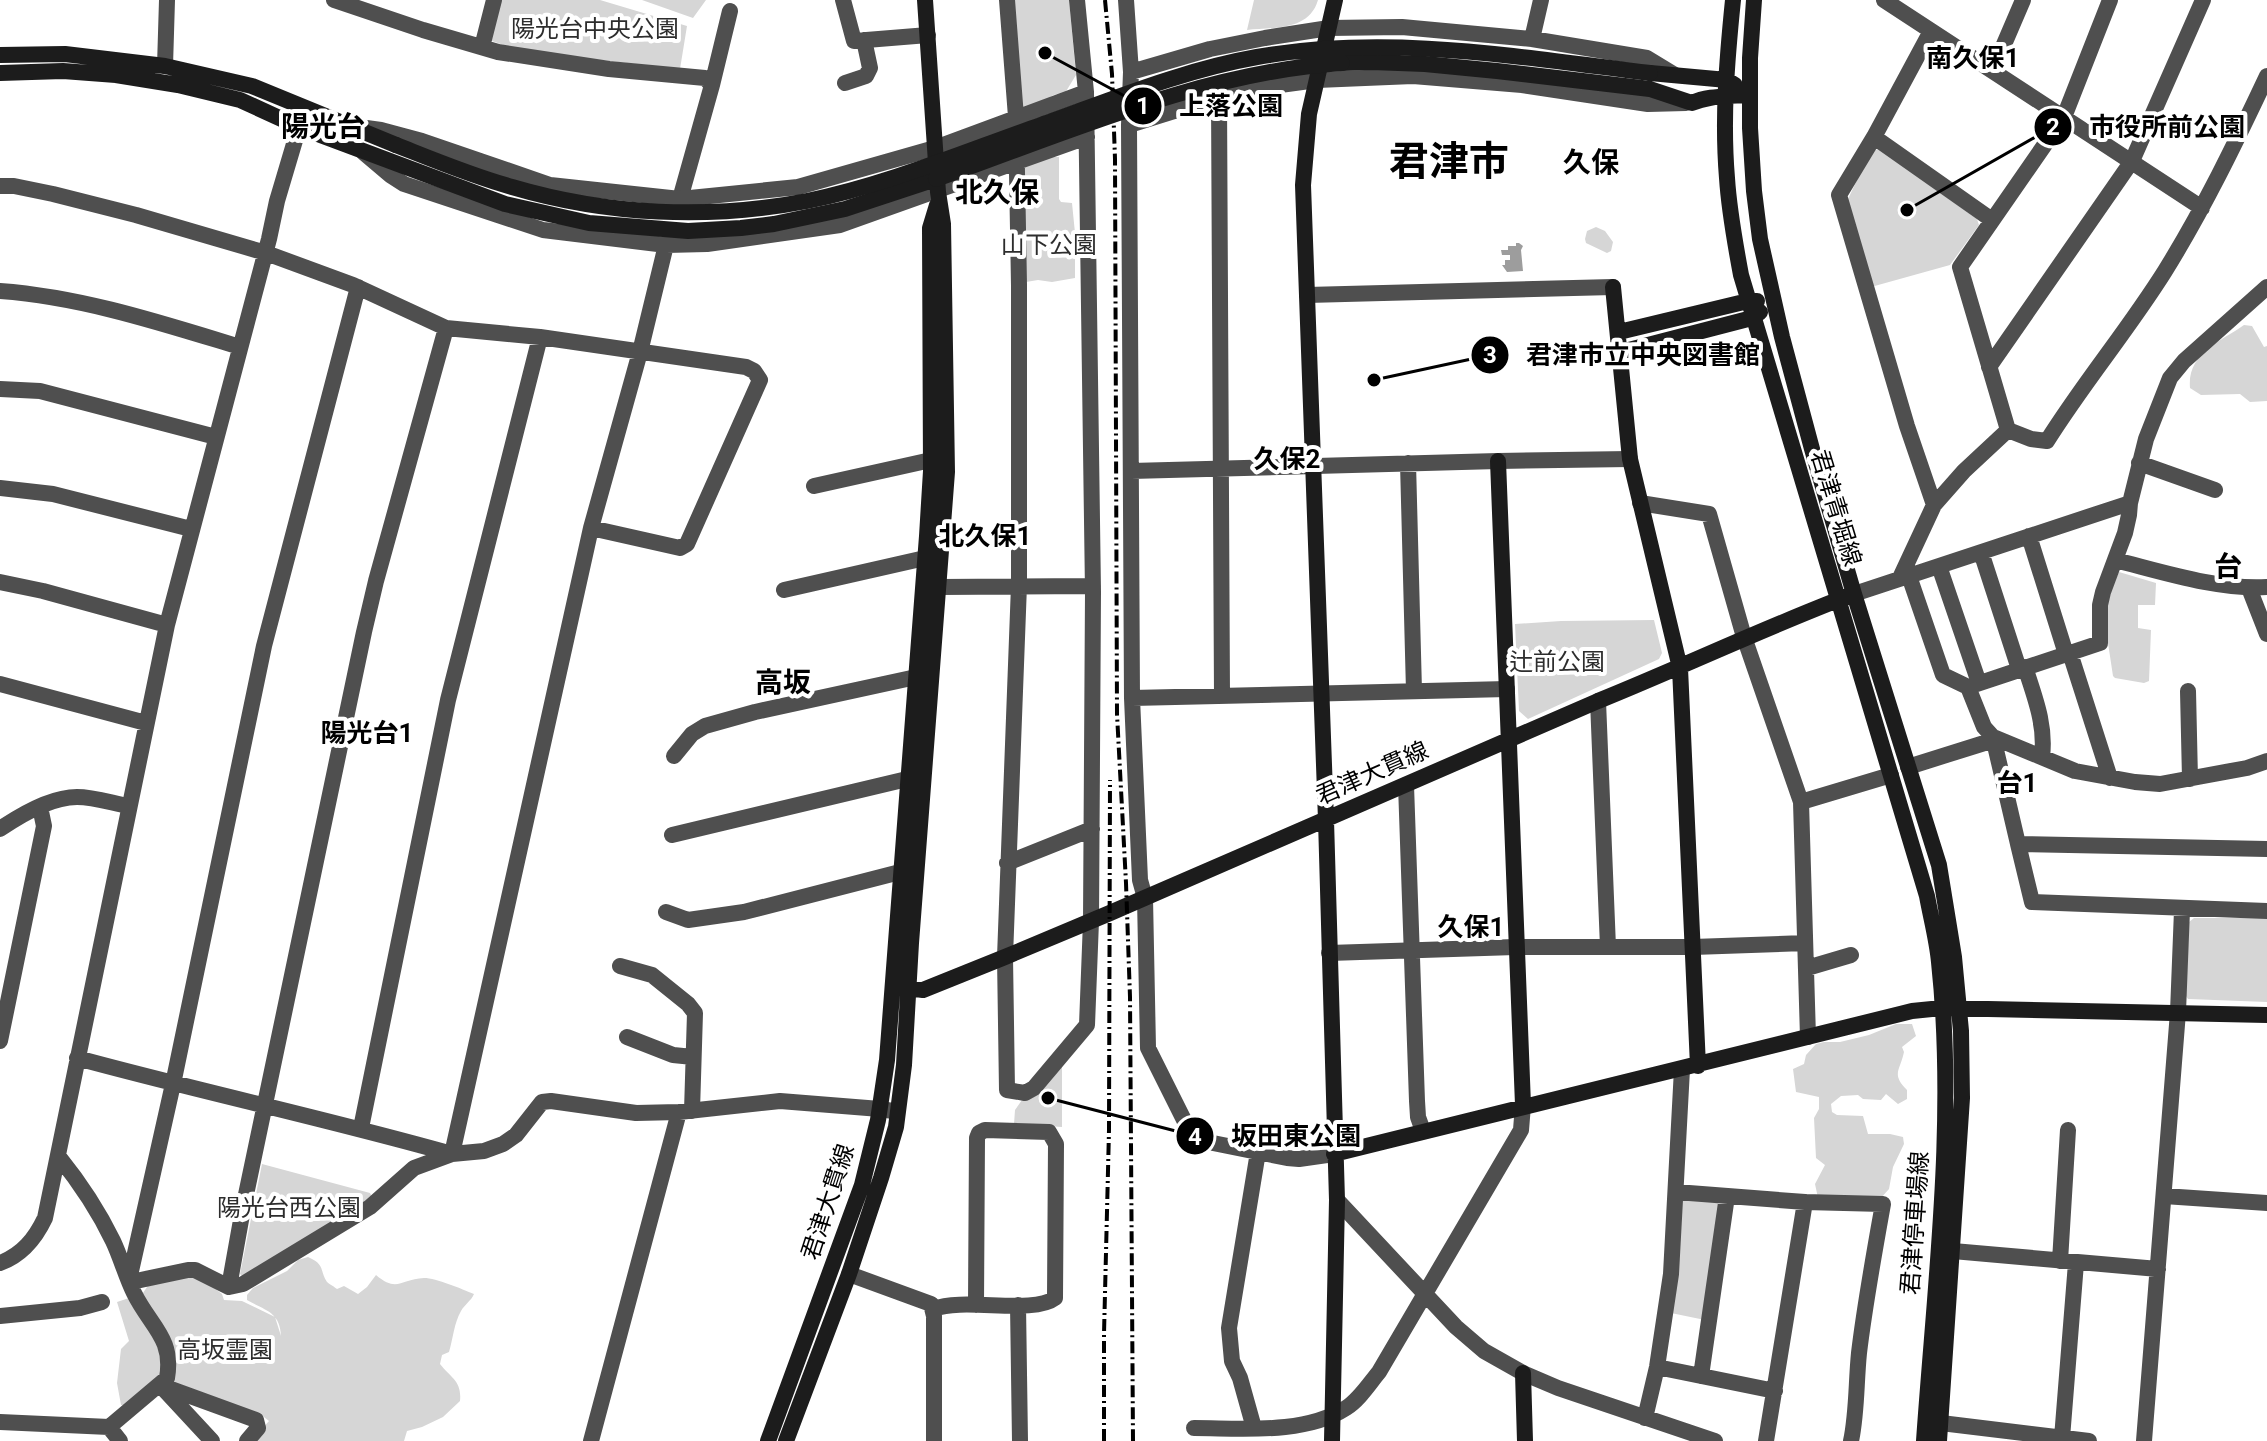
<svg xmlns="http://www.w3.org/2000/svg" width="2267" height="1441" viewBox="0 0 2267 1441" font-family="Roboto,'Noto Sans JP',sans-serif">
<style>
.green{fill:#d6d6d6}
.water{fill:#9d9d9d}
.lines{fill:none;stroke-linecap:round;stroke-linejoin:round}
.street{stroke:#4f4f4f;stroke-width:16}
.secondary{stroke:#1c1c1c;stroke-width:16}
.rail{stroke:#000;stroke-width:4;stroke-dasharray:12 4 2 4;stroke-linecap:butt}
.secondary-bridge{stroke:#1c1c1c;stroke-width:16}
.labels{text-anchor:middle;stroke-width:8;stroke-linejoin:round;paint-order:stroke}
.park-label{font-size:24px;fill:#2d2d2d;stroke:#fff}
.street-label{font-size:24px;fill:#000;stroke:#fff}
.neighbourhood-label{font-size:26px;font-weight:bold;fill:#000;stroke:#fff}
.quarter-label{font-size:28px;font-weight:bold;fill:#000;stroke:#fff}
.town-label{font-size:40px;font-weight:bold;fill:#000;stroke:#fff}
.leader{fill:none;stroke:#000;stroke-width:3}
.callout-dot{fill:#000;stroke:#fff;stroke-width:3}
.mark-label{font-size:24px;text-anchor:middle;font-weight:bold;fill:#fff}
.callout-label{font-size:26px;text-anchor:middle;font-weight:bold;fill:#000;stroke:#fff;stroke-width:8;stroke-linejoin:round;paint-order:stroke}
</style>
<rect width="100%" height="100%" fill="#fff"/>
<path class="green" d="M498,0H600L687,26L680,69L521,51L489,40Z
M642,0H706L693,18Z
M1009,0H1069L1076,75L1065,93C1048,95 1054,96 1040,104C1034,108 1025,107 1018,107Z
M1254,0H1318C1309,31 1274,27 1247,30Z
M1879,149L1977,219L1979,225L1950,265L1871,287L1847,201L1871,151Z
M1048,157H1059V199L1061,202L1072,203L1075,233V278L1052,282L1038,280L1020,283L1022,168Z
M1596,227L1605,231L1613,242L1611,251L1607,253L1586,243L1585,239L1587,231Z
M2244,325L2252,326L2264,347L2267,346V401L2250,402L2240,394L2201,395L2190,388C2187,353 2220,342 2244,325Z
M2119,572L2156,583L2155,605H2138V628L2151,630L2149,681L2144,683L2115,678L2113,676L2108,643V594Z
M1654,620L1662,653L1659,659L1528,719L1519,711L1515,624L1561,621Z
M2194,918H2267V1002L2188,999L2186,996L2189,922Z
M1896,1024H1912L1916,1036L1902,1047L1904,1052C1900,1071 1891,1074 1907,1090V1099L1898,1104L1886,1094L1881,1100L1863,1099L1858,1095L1841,1096L1831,1104L1832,1112L1837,1115L1863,1116L1868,1134H1890L1903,1137L1904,1144L1893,1167L1889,1189L1880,1199L1818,1198L1815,1184L1825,1165L1816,1158L1814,1118L1819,1109V1097L1796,1092L1793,1069L1804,1064L1806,1055L1816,1044L1824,1042H1840L1869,1035Z
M1062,1066V1127L1014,1124L1015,1110L1022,1100C1040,1100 1052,1078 1062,1066Z
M262,1164L370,1193L373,1199L244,1278L240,1274Z
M1685,1197L1719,1198L1705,1320L1671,1313L1680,1201Z
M308,1257C326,1265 319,1270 327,1282C328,1283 336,1288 337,1289L344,1286L358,1294L367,1287L376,1275C397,1293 401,1279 424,1278C436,1278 462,1289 474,1294C471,1301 465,1304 461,1311C454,1323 453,1339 449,1352L442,1355L440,1364C451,1378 462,1381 460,1401L443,1417L422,1427L407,1431L404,1441H251L269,1421L259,1413L170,1383L141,1296L149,1284L193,1275L201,1278L222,1294L224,1300L242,1301L275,1317L281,1336C280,1312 266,1311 247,1300V1295L253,1288L287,1271L298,1260Z
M132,1297L160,1337L163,1375L124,1405H121L117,1383L121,1349L129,1341L117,1302Z"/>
<path class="water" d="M1516,243H1519L1523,246L1521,250L1523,271L1507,272L1502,265H1505V260H1510V255H1502L1501,250H1508V246H1516Z"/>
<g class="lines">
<path class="street" d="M334,0L423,30L498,52L609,69L705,78L712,85L680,199
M843,0L854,41L928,35
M1007,0L1016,117L1019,285V585L1005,957L1007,1090L1025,1093L1034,1088L1087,1025L1091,921L1093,592L1086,92L1077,0
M1126,0L1131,72L1129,125L1132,698L1140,880L1145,898L1148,1048L1189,1130L1197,1138L1208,1142L1287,1158L1299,1159L1334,1154
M1884,0L2202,208
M1931,31L1874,137L1839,195L1907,426L1934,505
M1532,39L1541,0
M482,47L494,0
M165,66L167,0
M1993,70L2023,0
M1131,72L1210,49L1265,38L1329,28L1402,27L1532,39L1647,58L1675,75
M845,83L866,76L870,68L864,40
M712,85L730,11
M1219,97L1222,696
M1129,125L1219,97L1265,87L1317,80L1413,76L1522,85L1648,104L1686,103
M359,127L381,130L422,141L550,185L680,199L798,187L935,148L1086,92
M1874,137L1992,220
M364,153L390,175L404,184L543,230L666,245L707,244L840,225L1087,137
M0,186H14L53,194L136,215L266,253L353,285L446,328L540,337L746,367L754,371L760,380L687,544L680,548L591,528
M358,287L264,646L173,1084L129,1280L136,1281L188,1270H195L229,1287L243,1284L370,1207L414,1168L452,1154L484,1151L503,1144L516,1135L542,1102L551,1101L636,1113L679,1112L780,1101L880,1109L893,1111
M0,291C82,297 161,323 240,347
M1307,295L1613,287
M1989,367L2132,161L2203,0
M0,389L40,391L216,437
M2008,430L1960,267L2064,117L2110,0
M2008,430L2031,439L2047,441C2084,382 2128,330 2165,271C2204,208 2236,142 2267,76
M1408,463L1414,691
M2139,463L2215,490
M1131,471L1498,461L1630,459
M814,486L931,460
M0,488L53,494L191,529
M1640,503L1709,514L1744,637L1801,802L1808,1037
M2029,536L2066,654
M1981,552L2019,669
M2115,560C2163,572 2218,590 2267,587
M1939,566L1979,683
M1909,576L1943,675L1968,687L1984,727L1993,737L2018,844L2267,849
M1900,578L1934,505L1964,471L2008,430
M0,582L43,591L167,625
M939,587L1093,586
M2249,588L2267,634
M784,590L925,558
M1854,594L2130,503
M2070,653L2110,778
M2025,667C2035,698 2046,725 2042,757
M0,684L146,723
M1968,687L2100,643V605L2103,592L2125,533L2129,515L2130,503L2146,439L2170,378L2184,361L2267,287
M2188,691L2190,779
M1132,698L1507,689
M1598,701L1608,947
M1993,737L2075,771L2135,782L2160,784L2247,768L2267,761
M674,756L692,734L705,726L755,712L916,677
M1908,767L1994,740
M1406,785L1417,1101L1418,1117L1423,1131
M1801,802L1891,775
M0,829C22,814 51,797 77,797C94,797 112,803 129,806
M672,835L907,779
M2018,844L2032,902L2267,911
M1007,863L1092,829
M666,912L688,920L744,912L900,872
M1329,953L1515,947H1693L1805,943
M620,966L652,975L688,1004L695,1013L692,1111
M1807,968L1851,955
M627,1037L673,1055L693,1057
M0,1041L44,826L40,807
M77,1058C202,1092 328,1119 452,1154
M361,1128L448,700L540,337
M452,1154L591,528L640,352L666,245
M1676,1192L1805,1202L1883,1204C1874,1254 1865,1303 1859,1353C1856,1383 1857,1413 1851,1441
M2164,1196L2267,1203
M1337,1200L1456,1327L1484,1351L1523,1373L1558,1388L1715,1441
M1953,1251L2158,1269
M2060,1261L2068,1130
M0,1263C22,1255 35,1239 45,1218L167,625L269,239L277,201L299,127
M849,1274L931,1304L934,1316V1441
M229,1287L243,1209L364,632L376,581L446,328
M1018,1305L1020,1441
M934,1309C963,1297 1033,1315 1055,1298L1056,1144L1049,1132L985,1130L979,1133L977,1138L976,1305
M0,1316L80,1308L102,1302
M1657,1367L1775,1391
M1701,1376L1727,1196
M160,1385L256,1420L258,1428L247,1441
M161,1386L212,1441
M1645,1418L1657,1367L1671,1274L1682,1069
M0,1422L109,1427L167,1378C174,1338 150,1326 134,1293C126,1277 121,1258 113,1241C98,1210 80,1183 59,1157
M1941,1423L2089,1441
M109,1427L120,1441
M1194,1428C1241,1428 1304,1435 1346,1408C1359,1400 1369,1384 1379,1372L1521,1130L1523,1105
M1254,1428L1240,1378L1232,1361L1229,1328L1258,1152
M2062,1438L2076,1263
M591,1441L679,1112
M1766,1441L1805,1202
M2144,1441L2178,1012L2182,910"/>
<path class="secondary" d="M1733,0C1727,59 1722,119 1727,178C1729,210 1735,243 1741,275L1927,896C1931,918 1937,940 1939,962C1956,1121 1935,1282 1924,1441
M1754,0L1750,58V128L1754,191L1760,239L1782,337L1812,449L1854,594L1939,865L1954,957L1961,1031L1962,1098L1939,1441
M0,55L65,54L165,66L252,86L396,145
M1342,63L1372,62L1425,64L1497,71L1650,89L1692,103C1710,95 1730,97 1750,94
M0,73L63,71L116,75L178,85L240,100L299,127L505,204L589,223L688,231L741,228L774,224L845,209L936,179
M1650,73L1727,80L1735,85
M1613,287L1630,459L1680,668L1698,1066
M1619,332L1748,301H1757
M1621,352L1752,318L1760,312
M1498,461L1523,1105
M900,987L923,990L1005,957L1110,913L1598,701C1682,667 1764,628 1848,596
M1334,1154C1527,1105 1720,1060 1912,1011L1942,1008L2267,1015
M1523,1373L1525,1441
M768,1441L862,1185L878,1120L887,1060L927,536L931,471L930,228L937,205
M786,1441L849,1274L881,1178L896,1127L904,1065L911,943L947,472L943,224L938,192L925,0
M1332,1441L1337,1200L1326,820L1303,185L1309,114L1335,0"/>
<path class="rail" d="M1105,0L1112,74L1115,159L1117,714L1126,883L1130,997L1133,1441
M1104,1441V1334L1109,1130L1110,780"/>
<path class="secondary-bridge" d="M396,145C434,160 472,176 512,187C607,215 709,220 807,201C886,185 964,152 1041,125C1111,100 1183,70 1257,57C1388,34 1519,57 1650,73
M936,179C1066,133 1203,72 1342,63"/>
</g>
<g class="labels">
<g class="park-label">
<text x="595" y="37">陽光台中央公園</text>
<text x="1049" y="253">山下公園</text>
<text x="1557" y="670">辻前公園</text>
<text x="289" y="1216">陽光台西公園</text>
<text x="225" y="1358">高坂霊園</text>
</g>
<g class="street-label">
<text transform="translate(1836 508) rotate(73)" y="8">君津青堀線</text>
<text transform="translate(1372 773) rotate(-24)" y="8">君津大貫線</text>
<text transform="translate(828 1202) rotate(-72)" y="8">君津大貫線</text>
<text transform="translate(1915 1223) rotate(-86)" y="8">君津停車場線</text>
</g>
<g class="neighbourhood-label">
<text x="1973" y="67">南久保1</text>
<text x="1287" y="468">久保2</text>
<text x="985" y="545">北久保1</text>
<text x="367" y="742">陽光台1</text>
<text x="2017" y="792">台1</text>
<text x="1471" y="936">久保1</text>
</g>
<g class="quarter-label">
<text x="323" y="136">陽光台</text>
<text x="1591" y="172">久保</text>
<text x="997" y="202">北久保</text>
<text x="2228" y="576">台</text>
<text x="783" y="692">高坂</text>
</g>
<g class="town-label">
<text x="1449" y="175">君津市</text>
</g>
</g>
<path class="leader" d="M1045 53L1143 106M1907 210L2053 127M1374 380L1490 355M1048 1098L1195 1136"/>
<g class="callout-dot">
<circle cx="1045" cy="53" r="8"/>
<circle cx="1907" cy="210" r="8"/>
<circle cx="1374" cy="380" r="8"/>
<circle cx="1048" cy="1098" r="8"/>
<circle cx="1143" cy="106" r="20"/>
<circle cx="2053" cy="127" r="20"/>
<circle cx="1490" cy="355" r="20"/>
<circle cx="1195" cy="1136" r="20"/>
</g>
<g class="mark-label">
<text x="1143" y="114">1</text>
<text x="2053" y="135">2</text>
<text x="1490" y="363">3</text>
<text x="1195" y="1145">4</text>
</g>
<g class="callout-label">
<text x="1231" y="115">上落公園</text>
<text x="2167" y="136">市役所前公園</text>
<text x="1643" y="364">君津市立中央図書館</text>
<text x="1296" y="1145">坂田東公園</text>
</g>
</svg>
